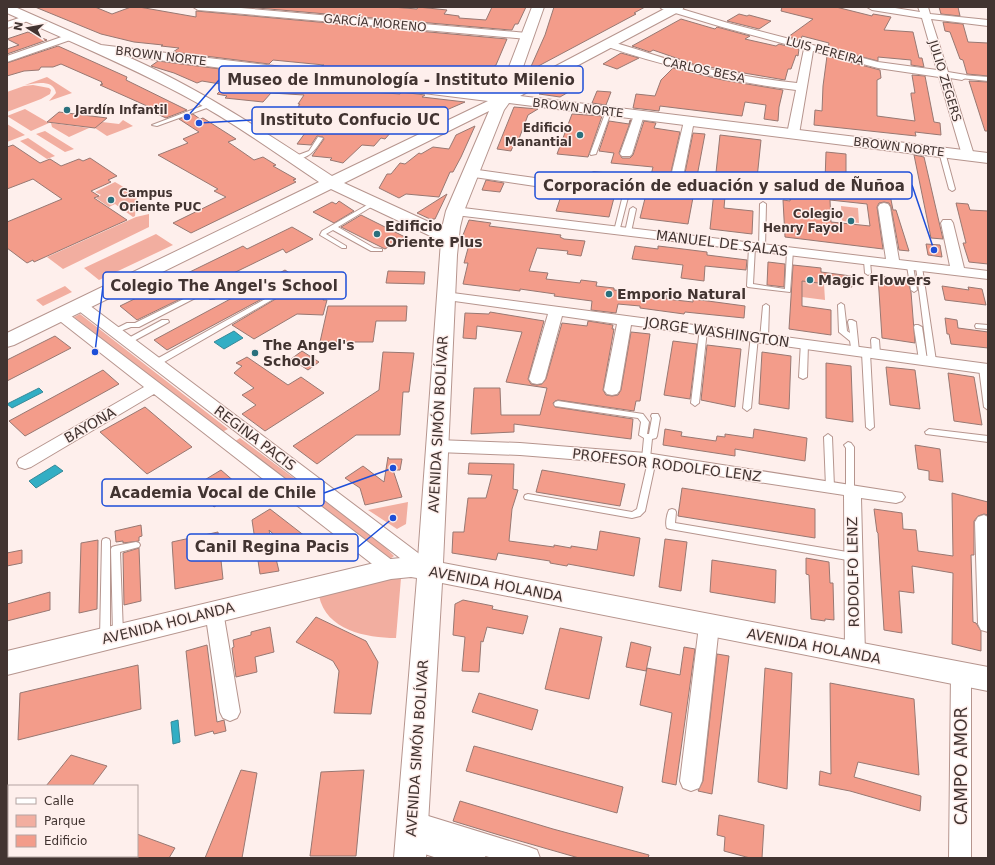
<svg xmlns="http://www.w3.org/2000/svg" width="995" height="865" viewBox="0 0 995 865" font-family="'DejaVu Sans',sans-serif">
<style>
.green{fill:#f2aea0}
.water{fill:#32aec4;stroke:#378998}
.building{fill:#f39c8a;stroke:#987872;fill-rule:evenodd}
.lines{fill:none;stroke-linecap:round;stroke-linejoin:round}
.lane-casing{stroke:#b6958e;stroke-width:2}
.street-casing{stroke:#b6958e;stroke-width:2}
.secondary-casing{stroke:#b6958e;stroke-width:2}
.lane{fill:#fff;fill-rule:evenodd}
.street{fill:#fff;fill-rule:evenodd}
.secondary{fill:#fff;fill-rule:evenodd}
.poi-dot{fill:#29707d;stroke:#feefec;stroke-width:1.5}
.labels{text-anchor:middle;stroke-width:3;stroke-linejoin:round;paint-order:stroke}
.far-street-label{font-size:12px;fill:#423431;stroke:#feefec}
.far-poi-label{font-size:12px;font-weight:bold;fill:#423431;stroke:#feefec;text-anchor:start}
.poi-label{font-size:14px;font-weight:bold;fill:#423431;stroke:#feefec;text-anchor:start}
.street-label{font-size:14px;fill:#423431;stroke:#feefec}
.near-street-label{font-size:17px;fill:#423431;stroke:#feefec}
.leader{fill:none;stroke:#1d4ed8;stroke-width:1.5}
.callout-dot{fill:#1d4ed8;stroke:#feefec;stroke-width:1.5}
.callout{fill:#feefec;stroke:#1d4ed8;stroke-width:1.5}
.callout-label{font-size:15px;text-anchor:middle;font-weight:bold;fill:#423431}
</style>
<rect width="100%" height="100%" fill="#feefec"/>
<path class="green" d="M47,77L72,93L49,101L56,93C54,79 35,83 25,85Z
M33,85L49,88L51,90L50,94L41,99L7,112V92L24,86Z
M25,109L49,123L31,131L7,116Z
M123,120L133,126L107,136L95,128L102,122L119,124Z
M51,123L89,128L69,137L52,127Z
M7,124L25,135L7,142Z
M45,131L74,149L65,152L36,134Z
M28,138L55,156L47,159L20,141Z
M115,182L137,195L135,216L133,217L115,204L109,207L96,198L101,195L95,192Z
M841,206L858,208L859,223L842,221Z
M149,214V227L63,269L47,257L136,217Z
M156,234L173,245L99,280L84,268Z
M795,277L810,279L811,282L824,284L825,300L802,297V289L795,288Z
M65,286L72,292L43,306L36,300Z
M80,314L228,429L222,432L74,317Z
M240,438L380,542L394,556L390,559L234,442Z
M408,502L406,524L397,529L368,510Z
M396,577L401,578L396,638C366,638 326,630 319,596Z"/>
<path class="water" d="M234,331L243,338L224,349L214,342Z
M39,388L43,392L12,408L7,404Z
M55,465L63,471L36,488L29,481Z
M178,720L180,742L173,744L171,722Z"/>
<path class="building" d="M35,7H95L112,14L131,7H139L196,17V11L507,39L496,65L493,67H481L480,70L474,72L471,80L448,78L439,84L409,81L413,74L386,71L382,77L313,69L324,65L273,60L269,64L173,52L179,48L161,46L163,45L134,42L101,34Z
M246,7H392L417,9L418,7L447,10L444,14L459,16V18L486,20L492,7H526L518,24H515L512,30H510Z
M554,7H645L634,13L636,14L529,71L545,35Z
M782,7H836L872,16L873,14L891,17L884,30L913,32L919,58H922L924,67L911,65V60L878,57V61L828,48L829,43L802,36L801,40L788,37L813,19L781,11Z
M939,7H958L960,16L941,14Z
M739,14L747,16L749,15L771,21L759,29L727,21Z
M681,19L715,29L717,27L750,36L745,39L776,46L779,44L799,49L798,56L796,55L791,69H788L785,80L697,65L680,61L682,60L653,50L650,52L632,46Z
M943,22L963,24L968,42L988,43V76L967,74L963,60L960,59L950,32L945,31Z
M28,32L47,40L7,54V49L19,45L7,39Z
M58,46L127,77L126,80L187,110L166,118L155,113L156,110L100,85L103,84L101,83L102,82L61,64L53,67H41L39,70L24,71L7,76V63Z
M621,53L639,58L617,69L603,64Z
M827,56L880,70L881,78L877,80V116L915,121L911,95V93H915L912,75L925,76L934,122L940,123L941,135L915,132L916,136L814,125L815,110L822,111L823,86Z
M158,61L259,74L255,79L279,82L290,78L374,88L372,92L400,94L401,92L425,95L422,97L465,102L428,118L420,114L412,128L404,127L402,132L392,131L385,139L381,138L374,146L362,145L343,163L330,160L332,158L312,156L324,139L323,137L317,136L311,145L297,144L311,125L287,122L300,104H298L304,95L271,93L263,102L225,98L227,96L217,94L226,85L202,81L197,83L174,73L151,66Z
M673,68L723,80L783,90L779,107L778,121L764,119L766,105L745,102L742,116L660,106L659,111L633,108L636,94L655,96L661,80Z
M969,81L988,82V131H985Z
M558,84L572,90L560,97L539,94Z
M597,91L611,92L606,105L592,103Z
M514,107L538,109L528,115L517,144H514L511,151L497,149Z
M59,112L107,118L95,128L47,122Z
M193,114L200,119L203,118L236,139L228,142L254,160L263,157L276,165L273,166L296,179L293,180L296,182L191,233L173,223L226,197L214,191L218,189L158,155L188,143L183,139L199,132L179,119Z
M572,114L602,116L588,157L557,154Z
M630,120H631L619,153L622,158H630L633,155L644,121L656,123L654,128L680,132L671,172L674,176H682L685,173L693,133L705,134L688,224L640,218L653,167L611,163L614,153L599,151L609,121L629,124Z
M475,126L461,157L453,172H450L439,197L406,194L399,198L379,188L387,174H391L400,163L405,164L419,153L421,154L433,147L449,149L456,135Z
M720,135L761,140L756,188L726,185L724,208L753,211L752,234L710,229Z
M13,145L40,163L50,159L61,166L79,159L83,161L90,158L117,176L108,180L111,182L91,191L99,196L94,198L127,220L34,262L33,260L27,263L7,248V222L62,199L33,179L7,189V147Z
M826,152L846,154V194L875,193L872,183L888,184L893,210H896L909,251L899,250L891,207L889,203L884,202L879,203L877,207L883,249L785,237L783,200L790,201L791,177L825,181ZM830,200L867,204L870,226L831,222Z
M914,155L924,157L943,239L931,238Z
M486,180L504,183L500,192L482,190Z
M565,184L616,190L609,217L556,211Z
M447,194L435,219H430L417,213Z
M339,201L354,211L334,223L313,212L332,202L336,204Z
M956,203L968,204L970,210L988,211V264L969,262L963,243H966Z
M361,215L405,237L385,249L341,227Z
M469,220L491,223L489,226L561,235L560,237L564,239L585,241L581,256L567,254L568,251L537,248L529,271L548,273L546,279L580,283L581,280L597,282L596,286L614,288V290L666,295V299L693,302V299L745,306L744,318L685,312L684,314L640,308V306L618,304L616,313L591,310L592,301L554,296L555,294L520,289V291L463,284L468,263H464L470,241L461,240Z
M292,227L313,239L286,253L283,249L137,320L120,306L243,246L247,249Z
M926,244L940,245L942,257L928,255Z
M635,246L658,249V246L675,248L707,252V255L747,260L746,270L705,266L704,281L681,278L683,265L632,259Z
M768,262L785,264L784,287L767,285Z
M793,265L821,268V272L851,276L852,287L802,281V306L831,310V335L789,329Z
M285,270L312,288H326L323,300H327L323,315L297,314L254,339L232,325L284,294L283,291L268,279Z
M388,271L425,272L424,284L386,283Z
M878,276L908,280L911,292L915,343L882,338Z
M262,282L273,293L167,350L154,340Z
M942,286L969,290L968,287L982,289L986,305L945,300Z
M328,306H407L406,321H376L373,342H320Z
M490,312L544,321L528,379L531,384L537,385L542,384L546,379L562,323L587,326L588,321L613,325L612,329H614L603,390L606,395L612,396L618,395L621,390L631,332L650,334L640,401H636L634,411L558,400L555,401L553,403L555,407L633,419L631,439L514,424V432L471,434L474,388H500L501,415H540L547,388L506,382L522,332L477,326L476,339L463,338L465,313L489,314Z
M945,318L957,320L958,328L988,332V348L951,344L949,334H947Z
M55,336L71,348L7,381V360Z
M673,341L697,344L690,399L664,395Z
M707,345L741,349L735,407L701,400Z
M302,351L319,362L308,370L291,359Z
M383,352L414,353L409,392H403L400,435H356L317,464L293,446L379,390Z
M762,352L791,356L789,409L759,404Z
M247,357L288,385L301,377L324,393L265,431L242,414L256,405L242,395L254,388L234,373L242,366L236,363Z
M826,363L851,366L853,422L826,418Z
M886,367L915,370L920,409L890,405Z
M103,370L119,384L25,436L9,421Z
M948,373L974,377L982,425L954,421Z
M145,407L192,447L147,474L100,432Z
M665,429L682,432L681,436L716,441L717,436L725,437V434L753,438L754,429L807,438L805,461L735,449V456L663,445Z
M915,445L940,449L943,482L929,480V471L918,469Z
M388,457L389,459H402L400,470H393L402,497L365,505L360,488L345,478L363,466L384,482Z
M469,463L514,464L513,489L518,490L512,509L509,541L554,547V545L571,548V546L597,550L600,531L640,538L634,576L568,564L567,566L550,563V561L498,553L496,560L452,553L453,532H464L468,498H486L492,475L468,474Z
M221,470L243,489L214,507L193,487Z
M542,470L625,484L620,506L536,492Z
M682,488L815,509V538L678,516Z
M952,493L988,502V515L984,514L978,516L974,521V555H971L973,622L976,623L981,631V651L952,644L953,573L912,566L914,593L899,591L902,633L884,630L878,533L877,532L874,509L902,513L903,529L916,530L918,551L953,556Z
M270,509L319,547L299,559L269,530L279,571L260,574L252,520Z
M141,525L142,536L139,537V541L123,543V541L116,542L115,531Z
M218,532L223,579L175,589L172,542Z
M665,539L687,542L681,591L659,587Z
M98,540L97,609L79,613L81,543Z
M139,548L141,601L124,605L123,553Z
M22,550V563L7,566V553Z
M806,558L829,562L830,583H833L834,620L825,619V621L811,619L809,575L806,574Z
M712,560L776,570L775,603L710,592Z
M50,592V610L7,621V604Z
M463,600L493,606L492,609L528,616L523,634L487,627L483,642L481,641L479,672L462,671L465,637L453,635L455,604Z
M316,617L366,641L378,662L371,714L334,713L339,671L333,661L296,642Z
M270,627L274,652L255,657L257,672L236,677L232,648L234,647L233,640L251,635V632Z
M560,628L602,637L589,699L545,689Z
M631,642L651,647L646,671L626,667Z
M207,645L217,722L224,720L226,731L214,734L213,731L195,736L186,651Z
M684,647L695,649L676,785L662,782L672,713L640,705L647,668L680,675Z
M717,654L729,656L712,794L698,791L703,781Z
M138,665L141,709L18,740L20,693Z
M765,668L792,673L787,789L758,782Z
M830,683L914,699L919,775L858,762L854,777L921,796L920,811L850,791L819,785L820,771L831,774Z
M479,693L538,710L532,730L472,712Z
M474,746L623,787L617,813L466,771Z
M71,755L107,766L92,786H46Z
M241,770L257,773L242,858H205Z
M364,770L356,856H310L321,772Z
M460,801L553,829L649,855L648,858H579L499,835L453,821Z
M719,815L764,825L762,858H750L724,851L725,837L717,835Z
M137,834L175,848L169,858H137Z"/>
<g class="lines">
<g class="lane-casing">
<path id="lane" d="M487,72L512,73L515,75L512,77L489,76L482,87L452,85L447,92L442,91L449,82L451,81L478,84L485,73Z
M962,75L988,77V81L960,78L959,77Z
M210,103L213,105L212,106L157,126L152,125Z
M606,111L611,112L596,154L591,155L590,154Z
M318,137L323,138C316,149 309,160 293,159V157L309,151Z
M942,150L945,152L955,189L954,190L952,191L949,189L939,152Z
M594,172L630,176L633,178L619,232L617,233L614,231L627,179L592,175V173Z
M374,201L377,203L376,204L338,227L374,248L382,249V251H371L333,230L326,234L346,246V248H342L320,235L322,231Z
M763,202L766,204L765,248L762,250L759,248L760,204Z
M633,207L636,209L631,232L628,234L625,232L630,209Z
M752,245L755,247L753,284L785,289L787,251L788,250H792L793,251L790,292L748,287L747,286L749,247Z
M867,259L870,261L871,273L868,275L865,273L864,261Z
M910,264L913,266L917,290L914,292L911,290L907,266Z
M919,265L922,267L936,361L932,363L928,361L916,267Z
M266,279L282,292L283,293L282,294L159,365H153L152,363L153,361L276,293L263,281Z
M204,289L214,297L215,298L214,299H210L203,294L139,327H131L115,333L111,331L127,323H135Z
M841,303L844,305L847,331L850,333L848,322L849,320H852L856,322L859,351L858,353H852L850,341L839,332L838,305Z
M766,304L769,306L768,339L764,341L760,339L763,306Z
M162,320H168L169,322L130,343H124L123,341Z
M976,324L988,325V329L976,328L975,326Z
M915,325H918L922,327L927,360L923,362L919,360L914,327Z
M700,328H703L707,330L699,403L695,406L691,403Z
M751,335H754L758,337L751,408L747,411L743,408Z
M872,338H875L879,340L880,354L879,356H876L872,354L871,340Z
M801,342H804L808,344L807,377L803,379L799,377Z
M863,351H866L870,353L874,427L870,430L866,427L862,353Z
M980,366H983L987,368L988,410L984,407L979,368Z
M558,401L643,414L649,422L647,434H649L652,418L651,416L652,414H658L660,418L657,436L656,438L652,439L650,458H655L656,460L645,511L640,516L632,518L525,499L524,497L525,495L528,494L632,512L637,509L648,461H643L642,459L644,438L639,435L641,422L638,418L555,406L554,404L555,402Z
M929,429L988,436V442L926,434L925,432Z
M828,434L832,437L834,487L833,489H827L826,487L824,437Z
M848,442L851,443L854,447V490L853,492H847L846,490V448L844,445Z
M672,509L675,510L676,512L675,523L853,553L856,555L858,557L856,559L853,561L670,529L667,528C665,524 667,514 669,510Z
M106,538L109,539L110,541V638L108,641L105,642L102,641L100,638L102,541L103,539Z
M136,542L139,543L140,545L139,547L120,552L123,634L121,637L118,638L115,637L113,634L111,549L112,547L115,546Z"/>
</g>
<g class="street-casing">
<path id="street" d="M193,7H229L527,33L532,36L527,39L198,10Z
M660,7H675L728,23L878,62L937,70L922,18L872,10L867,7H889L920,12L918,7H928L930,14L988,20V26L931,19L948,72L966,75L967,77L962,80L950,78L974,155L972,157H964L962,155L939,77L878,68L813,51L799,134L793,137L787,134L796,90C730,82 667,67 605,46L603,44L608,41C633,47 657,57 682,63C720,72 758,79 797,83L804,49L722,27L662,9Z
M28,15L33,18L31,20L7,28V22Z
M70,34L75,37L73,39L7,62V56Z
M639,112L644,115L632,154L630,156H622L620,154L634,115Z
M689,118L694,121L684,172L682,175H674L672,172L684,121Z
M471,169L535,178L539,179L541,182L539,185L535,186L467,176L465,173L467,170Z
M884,203L888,204L890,207L899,260L950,266L941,223L943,220H951L953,223L964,268L988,271V279L455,215L451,214L449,211L451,208L455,207L886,259L878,207L880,204Z
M445,292L988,364V374L631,325L620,390L617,394L612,395L607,394L604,390L617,324L562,316L545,379L542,383L537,384L532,383L529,379L548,314L440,299L438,296L440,293Z
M80,301L85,302L434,565L437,570L434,575L428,577L422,575L75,308L73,305L75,302Z
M61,311L66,312L397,564L400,569L397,574L391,576L385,574L154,394L31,467L25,469L19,467L17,463L19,459L144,387L56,318L54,315L56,312Z
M437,440L520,443L646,453L902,493L905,497L902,501L896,503L861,498L865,654L862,660L855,662L848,660L845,654L844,495L646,465L520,455L437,452L431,450L429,446L431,442Z
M984,515L988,517V632L981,630L978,624L975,522L978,517Z
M214,603L221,606L223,611L240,712L237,718L230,721L223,718L220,712L205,611L207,606Z
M709,618L716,620L719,626L702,781L699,788L691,791L683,788L680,781L699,626L702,620Z
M961,665L968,668L971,674V858H949L951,674L954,668Z
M412,811L529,847L537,850L540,858H493L485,856L486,858H437L403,847L400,839L403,831L406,830L401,822L404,814Z"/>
</g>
<g class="secondary-casing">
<path id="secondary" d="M7,7H15L101,45L499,93L532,7H544L516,87L668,7H684L682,10L520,96L988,153V163L509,103L504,110L464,211L460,227L457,255L443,563L988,667V691L442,583L426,858H394L417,578L411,577L391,579L7,675V651L391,559L411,557L418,559L441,241L331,189L14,345L7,347V333L319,182C274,152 229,119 181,94C124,64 65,39 7,13ZM126,56L488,101L332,176C265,132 199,88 126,56ZM489,111L446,211L442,228L344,183Z"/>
</g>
<use href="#lane" class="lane"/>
<use href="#street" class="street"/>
<use href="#secondary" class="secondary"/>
</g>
<g class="poi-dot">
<circle cx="67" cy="110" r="4"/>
<circle cx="580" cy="135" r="4"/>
<circle cx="111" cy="200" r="4"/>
<circle cx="851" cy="221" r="4"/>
<circle cx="377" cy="234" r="4"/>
<circle cx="810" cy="280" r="4"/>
<circle cx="609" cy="294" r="4"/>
<circle cx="255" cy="353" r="4"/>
</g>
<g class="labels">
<g class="far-street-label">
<text transform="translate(375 23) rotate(5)" y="4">GARCÍA MORENO</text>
<text transform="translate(825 51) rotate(15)" y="4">LUIS PEREIRA</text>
<text transform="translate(161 56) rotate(7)" y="4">BROWN NORTE</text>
<text transform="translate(704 70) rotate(12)" y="4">CARLOS BESA</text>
<text transform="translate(945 81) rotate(73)" y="4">JULIO ZEGERS</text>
<text transform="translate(578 108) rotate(7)" y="4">BROWN NORTE</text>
<text transform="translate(899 147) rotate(7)" y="4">BROWN NORTE</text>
</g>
<g class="far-poi-label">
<text x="75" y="114">Jardín Infantil</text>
<text x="572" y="132" text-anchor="end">Edificio<tspan x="572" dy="14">Manantial</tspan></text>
<text x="119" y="197">Campus<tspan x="119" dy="14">Oriente PUC</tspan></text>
<text x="843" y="218" text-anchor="end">Colegio<tspan x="843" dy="14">Henry Fayol</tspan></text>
</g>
<g class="poi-label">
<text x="385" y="231">Edificio<tspan x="385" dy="16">Oriente Plus</tspan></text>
<text x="818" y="285">Magic Flowers</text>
<text x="617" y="299">Emporio Natural</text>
<text x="263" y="350">The Angel's<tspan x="263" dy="16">School</tspan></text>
</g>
<g class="street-label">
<text transform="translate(722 243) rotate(7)" y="5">MANUEL DE SALAS</text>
<text transform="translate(717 332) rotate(8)" y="5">JORGE WASHINGTON</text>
<text transform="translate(438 424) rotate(-87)" y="5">AVENIDA SIMÓN BOLÍVAR</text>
<text transform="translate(90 425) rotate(-30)" y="5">BAYONA</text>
<text transform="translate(255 438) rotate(37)" y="5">REGINA PACIS</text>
<text transform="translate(667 465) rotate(7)" y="5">PROFESOR RODOLFO LENZ</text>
<text transform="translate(853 572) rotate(-91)" y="5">RODOLFO LENZ</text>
<text transform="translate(496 584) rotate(11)" y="5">AVENIDA HOLANDA</text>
<text transform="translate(168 623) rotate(-14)" y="5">AVENIDA HOLANDA</text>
<text transform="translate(814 646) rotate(11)" y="5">AVENIDA HOLANDA</text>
<text transform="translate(417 748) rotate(-86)" y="5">AVENIDA SIMÓN BOLÍVAR</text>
</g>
<g class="near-street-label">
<text transform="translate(961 766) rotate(-90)" y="6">CAMPO AMOR</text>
</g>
</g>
<path class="leader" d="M187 117L219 80M199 123L252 120M934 250L912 185M95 352L103 286M393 468L324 493M393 518L358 547"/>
<g class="callout-dot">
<circle cx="187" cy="117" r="4"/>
<circle cx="199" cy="123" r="4"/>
<circle cx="934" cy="250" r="4"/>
<circle cx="95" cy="352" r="4"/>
<circle cx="393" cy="468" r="4"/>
<circle cx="393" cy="518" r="4"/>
</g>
<g class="callout">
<rect x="219" y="66" width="364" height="27" rx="4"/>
<rect x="252" y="107" width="196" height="27" rx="4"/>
<rect x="535" y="172" width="377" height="27" rx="4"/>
<rect x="103" y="272" width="243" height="27" rx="4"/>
<rect x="102" y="479" width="222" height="27" rx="4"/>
<rect x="187" y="534" width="171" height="27" rx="4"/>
</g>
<g class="callout-label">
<text x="401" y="85">Museo de Inmunología - Instituto Milenio</text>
<text x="350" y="125">Instituto Confucio UC</text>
<text x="724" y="191">Corporación de eduación y salud de Ñuñoa</text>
<text x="224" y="291">Colegio The Angel's School</text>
<text x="213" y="498">Academia Vocal de Chile</text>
<text x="272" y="552">Canil Regina Pacis</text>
</g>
<rect width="995" height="865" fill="none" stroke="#423431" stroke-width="16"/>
<rect x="8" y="785" width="130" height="72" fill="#feefec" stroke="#b3a4a1"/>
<rect x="16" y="798" width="20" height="6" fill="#ffffff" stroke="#b3a4a1"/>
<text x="44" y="805" font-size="12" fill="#423431">Calle</text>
<rect x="16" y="815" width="20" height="12" fill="#f2aea0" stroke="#b3a4a1"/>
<text x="44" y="825" font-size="12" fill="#423431">Parque</text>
<rect x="16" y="835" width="20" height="12" fill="#f39c8a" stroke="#b3a4a1"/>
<text x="44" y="845" font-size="12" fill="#423431">Edificio</text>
<g transform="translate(28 28) rotate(281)" stroke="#feefec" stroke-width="3" paint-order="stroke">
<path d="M0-3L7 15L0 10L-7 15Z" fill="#423431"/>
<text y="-6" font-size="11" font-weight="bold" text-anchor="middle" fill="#423431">N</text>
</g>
</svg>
